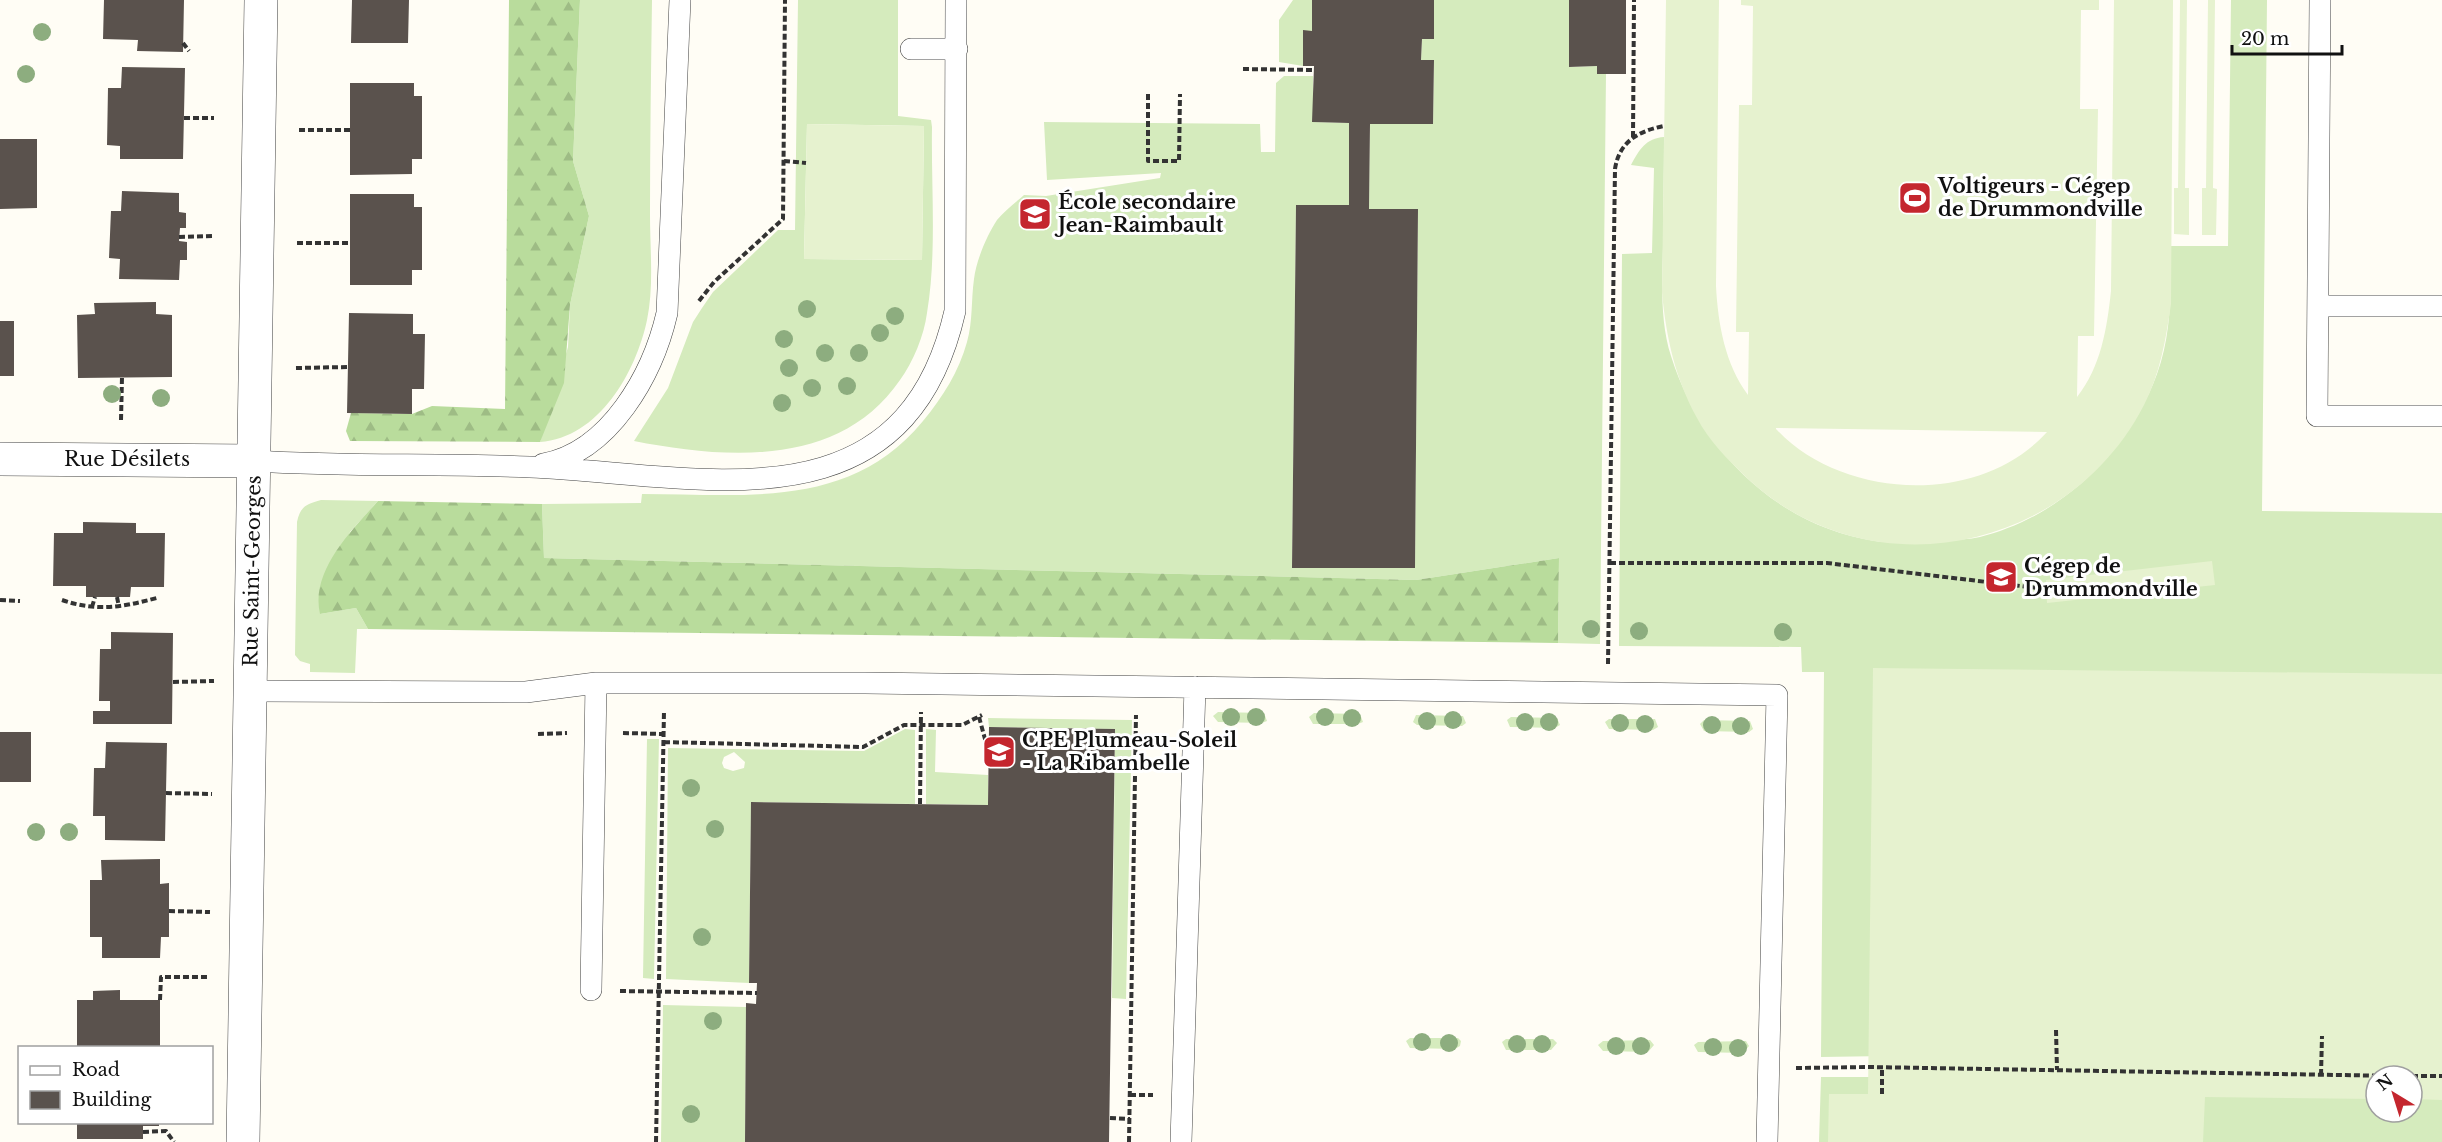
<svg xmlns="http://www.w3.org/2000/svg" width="2442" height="1142" viewBox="0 0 2442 1142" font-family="'Libre Baskerville',serif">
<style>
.grass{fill:#d5ebbd;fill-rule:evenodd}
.forest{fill:url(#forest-firs)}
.pitch{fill:#e6f2cf;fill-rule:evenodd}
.building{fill:#5a524d}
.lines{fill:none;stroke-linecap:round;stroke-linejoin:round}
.service-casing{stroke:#444;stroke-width:22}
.minor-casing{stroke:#444;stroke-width:34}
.tertiary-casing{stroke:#444;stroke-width:34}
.path{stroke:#333;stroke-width:4;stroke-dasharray:6 3;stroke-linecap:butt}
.service{stroke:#fff;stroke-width:21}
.minor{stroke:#fff;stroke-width:33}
.tertiary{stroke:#fff;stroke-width:33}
.tree{fill:#8dad7f}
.labels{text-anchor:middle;stroke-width:6;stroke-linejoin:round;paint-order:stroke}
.poi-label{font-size:20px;font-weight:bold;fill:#111;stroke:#fff;text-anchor:start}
.street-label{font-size:20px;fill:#111;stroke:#fff}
</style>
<defs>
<pattern id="forest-firs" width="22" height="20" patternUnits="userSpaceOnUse" patternTransform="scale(1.5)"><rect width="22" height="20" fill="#b9dc9c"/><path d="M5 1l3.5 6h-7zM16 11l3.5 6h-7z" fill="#9ebc85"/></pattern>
</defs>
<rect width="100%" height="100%" fill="#fffdf5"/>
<path class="grass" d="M580,0H652C651,72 650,143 650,215C650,249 654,287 647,320C636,372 599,438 540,442L568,347L570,305L589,216L573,161Z
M798,0H898V116L931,120L932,127C931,188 937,253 927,313C924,336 913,362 900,380C840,468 726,459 634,441L668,388L693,322L702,308L713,292L778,230H795ZM807,124L924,126L922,260L804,259Z
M1293,0H1312V31H1303V66L1279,62V20Z
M1434,0H1569V67L1597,66V74H1606L1600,644L1558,643L1559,558L1416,580L544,558L542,504L641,503L642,494C745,494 850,510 923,421C943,397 959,371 967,342C973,321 971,300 974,279C976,261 987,235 997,220C1004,211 1015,203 1024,195L1046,196L1160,178L1161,173L1047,180L1044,122L1260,124L1261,152H1275L1276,83L1284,76H1313V122L1349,123V205H1296L1292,567L1415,568L1418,210L1369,209L1370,124H1433L1434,60H1421L1422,39H1434Z
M2231,0H2267L2262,511L2442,513V1142H1819L1821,1077H1886V1056L1821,1057L1824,672H1802L1801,647L1619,646L1622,254L1652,253L1654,168L1631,165C1639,150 1646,138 1664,137C1664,173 1663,210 1663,247C1662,282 1660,322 1671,356C1700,449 1776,526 1875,541C1892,544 1912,540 1930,540C1946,539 1964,541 1980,537C2061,517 2128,452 2157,374C2172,333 2171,289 2170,246H2228ZM2376,1076H2412V1112H2376Z
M321,500L378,501L350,532L320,614L356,608L368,629H357L355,673L310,672V664L300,661L295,655L297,522C300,507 306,504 321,500Z
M1218,712L1264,713L1267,721L1262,723L1218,722L1213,716Z
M1314,713L1360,714L1363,722L1358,724H1313L1309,717Z
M1416,715L1463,716L1466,723L1462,726L1417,725L1413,722Z
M1511,717L1557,718L1560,725L1555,728L1510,727L1507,720Z
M988,718L1132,720L1126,999L1112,998L1115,729L989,727Z
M1609,719H1655L1658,727L1653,730L1609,729L1605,722Z
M1704,720L1750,721L1753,729L1749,732L1704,731L1700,724Z
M905,729L915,730V804L751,802L749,983L666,979L668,748L864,751ZM734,752L745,762L744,768L733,771L724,768L722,763L724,757Z
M926,729L936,730L935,772L988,775V805L926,804Z
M647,739H659L654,979L643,978Z
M663,1005L746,1007L745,1142H661Z
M1410,1038H1458L1461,1041L1460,1046L1455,1049L1410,1048L1406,1041Z
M1506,1039H1553L1557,1043L1551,1050H1506L1502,1042Z
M1650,1040L1654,1045L1648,1052L1603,1051L1598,1045L1603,1041Z
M1746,1041L1749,1046L1743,1053L1698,1052L1694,1045L1698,1042Z"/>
<path class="forest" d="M509,0H580L573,161L589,216L570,305L564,383L540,442L350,441L346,431L351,413L412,414L432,406L505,409Z
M378,501L542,504L544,558L1416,580L1559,558L1558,643L368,629L356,608L320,614C310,571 352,530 378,501Z"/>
<path class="pitch" d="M1666,0H1719L1716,286C1718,324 1725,364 1748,395L1749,332H1736L1739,105H1752L1753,6L1741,5V0H2099V10H2081L2080,109H2098L2094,336H2078L2077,397C2101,367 2107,328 2111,291L2114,0H2173L2171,304C2166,339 2160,374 2144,405C2068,553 1868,593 1746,477C1728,460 1709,441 1697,418C1675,378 1666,337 1662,292ZM1776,429V428L2047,432C1979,507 1842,500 1776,429Z
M2180,0H2187L2185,188H2189V235L2174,234V188H2178Z
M2208,0H2215L2213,188L2217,189L2216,235H2202V188H2206Z
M807,124L924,126L922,260L804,259Z
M2212,561L2215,585L2047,603L2046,580Z
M1873,668L2442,674V1100L2412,1099V1076H2376V1099L2205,1097L2203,1142H1828L1829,1094H1868Z"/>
<path class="building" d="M104,0H184L183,52L137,51L138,40L103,39Z
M352,0H409L408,43H351Z
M1312,0H1434V39H1422L1421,60H1434L1433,124H1370L1369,209H1418L1415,568H1292L1296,205H1349V123L1312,122L1314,66H1303V30L1312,31Z
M1569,0H1626V74H1597V66L1569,67Z
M122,67L185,68L183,159H120V146L107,145L108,88H121Z
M350,83H414V96H422V159H412V174L350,175Z
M0,139H37V208L0,209Z
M122,191L179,193V212L186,213V228H180L179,241L187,242V260H180L179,280L119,279L120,259L109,258L111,211H121Z
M350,194H414V207H422V270H412V285H350Z
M156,302V314L172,315V377L78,378L77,315L95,314L94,303Z
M349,313L413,314V334H425L424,389H412V414L347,413Z
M0,321H14V376H0Z
M83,522L136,523V533H165L164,587H131L130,597H86V586H53L54,533H83Z
M111,632L173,633L172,724H93V711H110V701H99L100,649H111Z
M989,727L1115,729L1109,1142H745L746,1003L756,1004L757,983H749L751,802L988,805Z
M0,732H31V782H0Z
M106,742L167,743L165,841L105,840V816H93L94,768H105Z
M160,859V884L169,883V937H161L160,958H102V937H90V880H102L101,860Z
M120,990V1000H160V1048H77V1000H93V991Z
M77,1122H159V1126H143V1139H77Z"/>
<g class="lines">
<g class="service-casing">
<path id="service" d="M2320,0L2317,416H2442
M911,49H957
M2318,306H2442
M254,461C346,467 438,463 530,467C699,474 904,535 955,311L956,0
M543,464C610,452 653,374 667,313L680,0
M251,691L526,692L596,683H865L1777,695L1767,1142
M591,990L596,683
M1181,1142L1195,687"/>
</g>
<g class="minor-casing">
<path id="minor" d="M0,459L254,461"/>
</g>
<g class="tertiary-casing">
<path id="tertiary" d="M243,1142L261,0"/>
</g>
<path class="path" d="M183,43L189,51
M1243,69L1314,70
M1148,94V161H1179L1180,94
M184,118H214
M299,130H350
M1633,137L1634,0
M784,161L806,163
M179,237L212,236
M297,243H350
M699,301L714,282L783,219L785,0
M296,368L348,367
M121,420L122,377
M1610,563H1827L2046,589
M117,597L119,607
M0,600L20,601
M62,600C97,612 122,607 157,598
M92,607L95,597
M1608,664L1615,169C1619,142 1638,131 1664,126
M173,682L214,681
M979,717L985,739L989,740
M623,733L664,734
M538,734L567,733
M664,742L863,747L904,725H962L982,715
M166,793L212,794
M920,804L921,712
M169,911L210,912
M620,991L757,993
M160,1000L161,977H209
M2056,1030L2057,1070
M1796,1068L1868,1067L2398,1076
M2321,1075L2322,1036
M2412,1076H2442
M1882,1094V1068
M1130,1095H1153
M1110,1118L1130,1119
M143,1132L166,1131L174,1142
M656,1142L664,711
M1129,1142L1136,715"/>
<use href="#service" class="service"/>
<use href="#minor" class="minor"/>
<use href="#tertiary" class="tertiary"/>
</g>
<g class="tree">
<circle cx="42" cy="32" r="9"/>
<circle cx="26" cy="74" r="9"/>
<circle cx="807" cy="309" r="9"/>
<circle cx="895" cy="316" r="9"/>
<circle cx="880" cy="333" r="9"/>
<circle cx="784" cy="339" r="9"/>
<circle cx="825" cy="353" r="9"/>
<circle cx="859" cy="353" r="9"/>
<circle cx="789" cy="368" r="9"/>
<circle cx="847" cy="386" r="9"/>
<circle cx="812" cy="388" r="9"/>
<circle cx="112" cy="394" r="9"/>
<circle cx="161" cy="398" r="9"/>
<circle cx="782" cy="403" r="9"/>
<circle cx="1591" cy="629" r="9"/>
<circle cx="1639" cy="631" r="9"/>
<circle cx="1783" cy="632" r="9"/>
<circle cx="1231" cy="717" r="9"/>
<circle cx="1256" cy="717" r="9"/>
<circle cx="1325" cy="717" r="9"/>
<circle cx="1352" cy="718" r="9"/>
<circle cx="1453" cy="720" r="9"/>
<circle cx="1427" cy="721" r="9"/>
<circle cx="1525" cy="722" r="9"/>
<circle cx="1549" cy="722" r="9"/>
<circle cx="1620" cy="723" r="9"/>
<circle cx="1645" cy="724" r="9"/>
<circle cx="1712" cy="725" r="9"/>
<circle cx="1741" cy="726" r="9"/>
<circle cx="691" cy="788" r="9"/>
<circle cx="715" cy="829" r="9"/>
<circle cx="36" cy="832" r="9"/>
<circle cx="69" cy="832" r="9"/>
<circle cx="702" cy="937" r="9"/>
<circle cx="713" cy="1021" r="9"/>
<circle cx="1422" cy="1042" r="9"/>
<circle cx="1449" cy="1043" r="9"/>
<circle cx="1517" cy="1044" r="9"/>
<circle cx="1542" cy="1044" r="9"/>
<circle cx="1616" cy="1046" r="9"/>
<circle cx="1641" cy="1046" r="9"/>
<circle cx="1713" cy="1047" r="9"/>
<circle cx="1738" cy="1048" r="9"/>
<circle cx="691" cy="1114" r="9"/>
</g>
<defs>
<g id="stadium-square" transform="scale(1.725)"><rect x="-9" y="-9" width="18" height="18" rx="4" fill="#c4262e" stroke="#fff"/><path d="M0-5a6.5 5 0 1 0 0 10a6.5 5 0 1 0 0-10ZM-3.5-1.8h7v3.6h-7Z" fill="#fff"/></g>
<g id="school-square" transform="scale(1.725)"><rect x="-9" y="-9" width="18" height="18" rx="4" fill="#c4262e" stroke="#fff"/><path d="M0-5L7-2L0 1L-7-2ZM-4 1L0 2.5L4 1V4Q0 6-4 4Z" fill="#fff"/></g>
<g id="university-square" transform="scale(1.725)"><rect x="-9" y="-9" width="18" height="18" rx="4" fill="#c4262e" stroke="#fff"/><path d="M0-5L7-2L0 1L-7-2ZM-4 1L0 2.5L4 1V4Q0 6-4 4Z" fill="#fff"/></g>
</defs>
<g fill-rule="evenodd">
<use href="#stadium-square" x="1915" y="198"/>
<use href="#school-square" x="1035" y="214"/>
<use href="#university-square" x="2001" y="577"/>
<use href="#school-square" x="999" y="752"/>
</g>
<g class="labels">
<g class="poi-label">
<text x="1938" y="193">Voltigeurs - Cégep<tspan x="1938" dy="23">de Drummondville</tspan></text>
<text x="1058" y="209">École secondaire<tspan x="1058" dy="23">Jean-Raimbault</tspan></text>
<text x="2024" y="573">Cégep de<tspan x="2024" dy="23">Drummondville</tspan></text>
<text x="1022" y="747">CPE Plumeau-Soleil<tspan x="1022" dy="23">- La Ribambelle</tspan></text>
</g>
<g class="street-label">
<text x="127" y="466">Rue Désilets</text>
<text transform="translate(252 571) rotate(-89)" y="7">Rue Saint-Georges</text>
</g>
</g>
<rect x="18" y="1046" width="195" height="78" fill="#ffffff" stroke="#a0a0a0" stroke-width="1.5"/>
<rect x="30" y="1066" width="30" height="9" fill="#ffffff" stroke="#a0a0a0" stroke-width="1.5"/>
<text x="72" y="1076" font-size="18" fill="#111111">Road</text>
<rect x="30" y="1091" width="30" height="18" fill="#5a524d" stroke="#a0a0a0" stroke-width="1.5"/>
<text x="72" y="1106" font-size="18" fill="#111111">Building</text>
<g transform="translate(2394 1094) rotate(322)"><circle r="28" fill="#ffffff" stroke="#a0a0a0" stroke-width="1.5"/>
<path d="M0-4.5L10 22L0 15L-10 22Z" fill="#c4262e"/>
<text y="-9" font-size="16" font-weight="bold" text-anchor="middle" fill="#111111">N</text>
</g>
<path d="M2232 45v9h110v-9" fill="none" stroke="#111111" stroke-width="3"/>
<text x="2241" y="45" font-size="18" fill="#111111" stroke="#ffffff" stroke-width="4.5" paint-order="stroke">20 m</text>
</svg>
